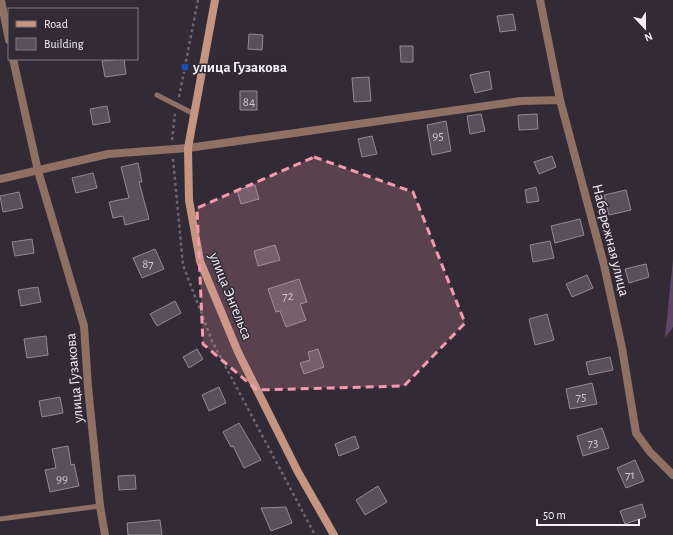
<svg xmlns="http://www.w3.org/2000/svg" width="673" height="535" viewBox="0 0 673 535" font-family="'Alegreya Sans',sans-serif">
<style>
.green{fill:#5e466a}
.building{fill:#58505c;stroke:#928996}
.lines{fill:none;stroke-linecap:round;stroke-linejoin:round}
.path{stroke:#6d6670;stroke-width:2.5;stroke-dasharray:3 3;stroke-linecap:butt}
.lane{stroke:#8f7063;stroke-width:5}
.street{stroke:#8f7063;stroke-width:8}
.secondary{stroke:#c59581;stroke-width:8}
.marked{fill:#f39aac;fill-opacity:0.2;stroke:#f39aac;stroke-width:3;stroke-dasharray:8 5;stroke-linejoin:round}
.transit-dot{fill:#1a4fb4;stroke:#322b36;stroke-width:1.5}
.labels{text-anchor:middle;stroke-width:3;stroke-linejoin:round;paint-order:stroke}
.number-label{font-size:13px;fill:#cdc7d0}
.poi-label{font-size:15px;font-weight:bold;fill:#f4eff6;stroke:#322b36;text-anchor:start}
.street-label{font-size:15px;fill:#f4eff6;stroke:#322b36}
</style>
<rect width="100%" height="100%" fill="#322b36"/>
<path class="green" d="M673,259V327L665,338Z"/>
<path class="building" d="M513,14L516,30L500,32L497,16Z
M249,34L263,35L262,50L248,49Z
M400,46H413V62H401Z
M124,59L126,74L105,77L102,61Z
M489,71L492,89L475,93L470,75Z
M369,77L371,101L354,102L352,78Z
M240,91H257V110H240Z
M107,106L110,122L93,125L90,109Z
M481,114L485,131L470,134L467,116Z
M537,114L538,129L519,130L518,115Z
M446,121L451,151L432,155L427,125Z
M372,136L377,154L362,157L358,139Z
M552,156L556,167L539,174L534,162Z
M138,163L142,182H139L149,219L125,225L123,216L113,218L109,202L129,198L121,167Z
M93,173L97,188L76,193L72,178Z
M255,185L259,199L241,204L237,190Z
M536,187L539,201L527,203L525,190Z
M626,190L631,210L609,215L604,195Z
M19,192L23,208L3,212L0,196Z
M580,219L584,235L555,243L551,226Z
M32,239L34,253L15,256L12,242Z
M550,241L554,258L533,262L530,245Z
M275,245L280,260L258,266L254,251Z
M155,249L164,269L142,278L133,258Z
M646,264L649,277L629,283L625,269Z
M587,275L593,288L572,297L566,284Z
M299,279L307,302L300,304L306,320L286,327L280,311L276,312L268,289Z
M38,287L41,302L21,306L18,290Z
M175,301L181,313L157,326L150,314Z
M547,314L554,340L535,345L529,319Z
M46,336L48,355L27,358L24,339Z
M197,349L203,359L189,368L183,357Z
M318,349L324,367L304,374L300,363L310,360L308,352Z
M610,357L613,370L589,375L586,362Z
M592,383L597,404L570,409L566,389Z
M219,387L226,403L209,411L202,395Z
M60,397L63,413L42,417L39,401Z
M239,423L261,460L244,468L233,446L231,447L223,432Z
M602,428L609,448L583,456L577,436Z
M355,436L359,448L339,456L335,444Z
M68,446L71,465L74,464L79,486L50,492L45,470L56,468L52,449Z
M635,460L644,481L626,488L617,468Z
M135,475L136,489L119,490L118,476Z
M378,486L387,502L365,515L356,500Z
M642,504L646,517L625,524L620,511Z
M286,507L292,523L271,531L261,508Z
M160,520L162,535H128L127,523Z"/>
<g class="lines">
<path class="path" d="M179,97L198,0
M172,140L175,114
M173,159L183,265L212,341L315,535"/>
<path class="lane" d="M157,95L194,114
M0,519L100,506"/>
<path class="street" d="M1,0L9,40
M540,0L560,100L604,265L622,348L636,433L650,452L673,475
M13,59L38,171L84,326L88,387L100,506L105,535
M0,179L108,154L188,148L521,101L560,100"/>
<path class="secondary" d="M215,0L188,148L189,200L200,261L238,352L298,472L334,535"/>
</g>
<path class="marked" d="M314,157L413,192L465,323L404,386L257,390L203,344L197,208Z"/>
<rect class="transit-dot" x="181" y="63" width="8" height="8" rx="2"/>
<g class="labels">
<g class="number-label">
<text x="249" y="106">84</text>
<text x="438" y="140">95</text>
<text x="148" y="268">87</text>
<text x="288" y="300">72</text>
<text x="581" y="401">75</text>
<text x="593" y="447">73</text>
<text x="630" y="479">71</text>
<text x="62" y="483">99</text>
</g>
<g class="poi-label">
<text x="193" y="72">улица Гузакова</text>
</g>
<g class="street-label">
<text transform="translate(611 240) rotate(76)" y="5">Набережная улица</text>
<text transform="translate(231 296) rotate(68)" y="5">улица Энгельса</text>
<text transform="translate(74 378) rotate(-95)" y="5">улица Гузакова</text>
</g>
</g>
<rect x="8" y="8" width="130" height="52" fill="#322b36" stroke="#807983"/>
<rect x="16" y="21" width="20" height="6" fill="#c59581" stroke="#807983"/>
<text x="44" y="28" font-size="12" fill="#f4eff6">Road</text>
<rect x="16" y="38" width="20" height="12" fill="#58505c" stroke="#807983"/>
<text x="44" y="48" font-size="12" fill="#f4eff6">Building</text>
<g transform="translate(645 28) rotate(158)" stroke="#322b36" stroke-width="3" paint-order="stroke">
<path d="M0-3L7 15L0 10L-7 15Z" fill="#f4eff6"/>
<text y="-6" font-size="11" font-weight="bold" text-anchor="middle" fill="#f4eff6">N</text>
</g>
<path d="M537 519v6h102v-6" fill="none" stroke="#f4eff6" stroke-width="2"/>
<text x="543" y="519" font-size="12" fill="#f4eff6" stroke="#322b36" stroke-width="3" paint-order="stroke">50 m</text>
</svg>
